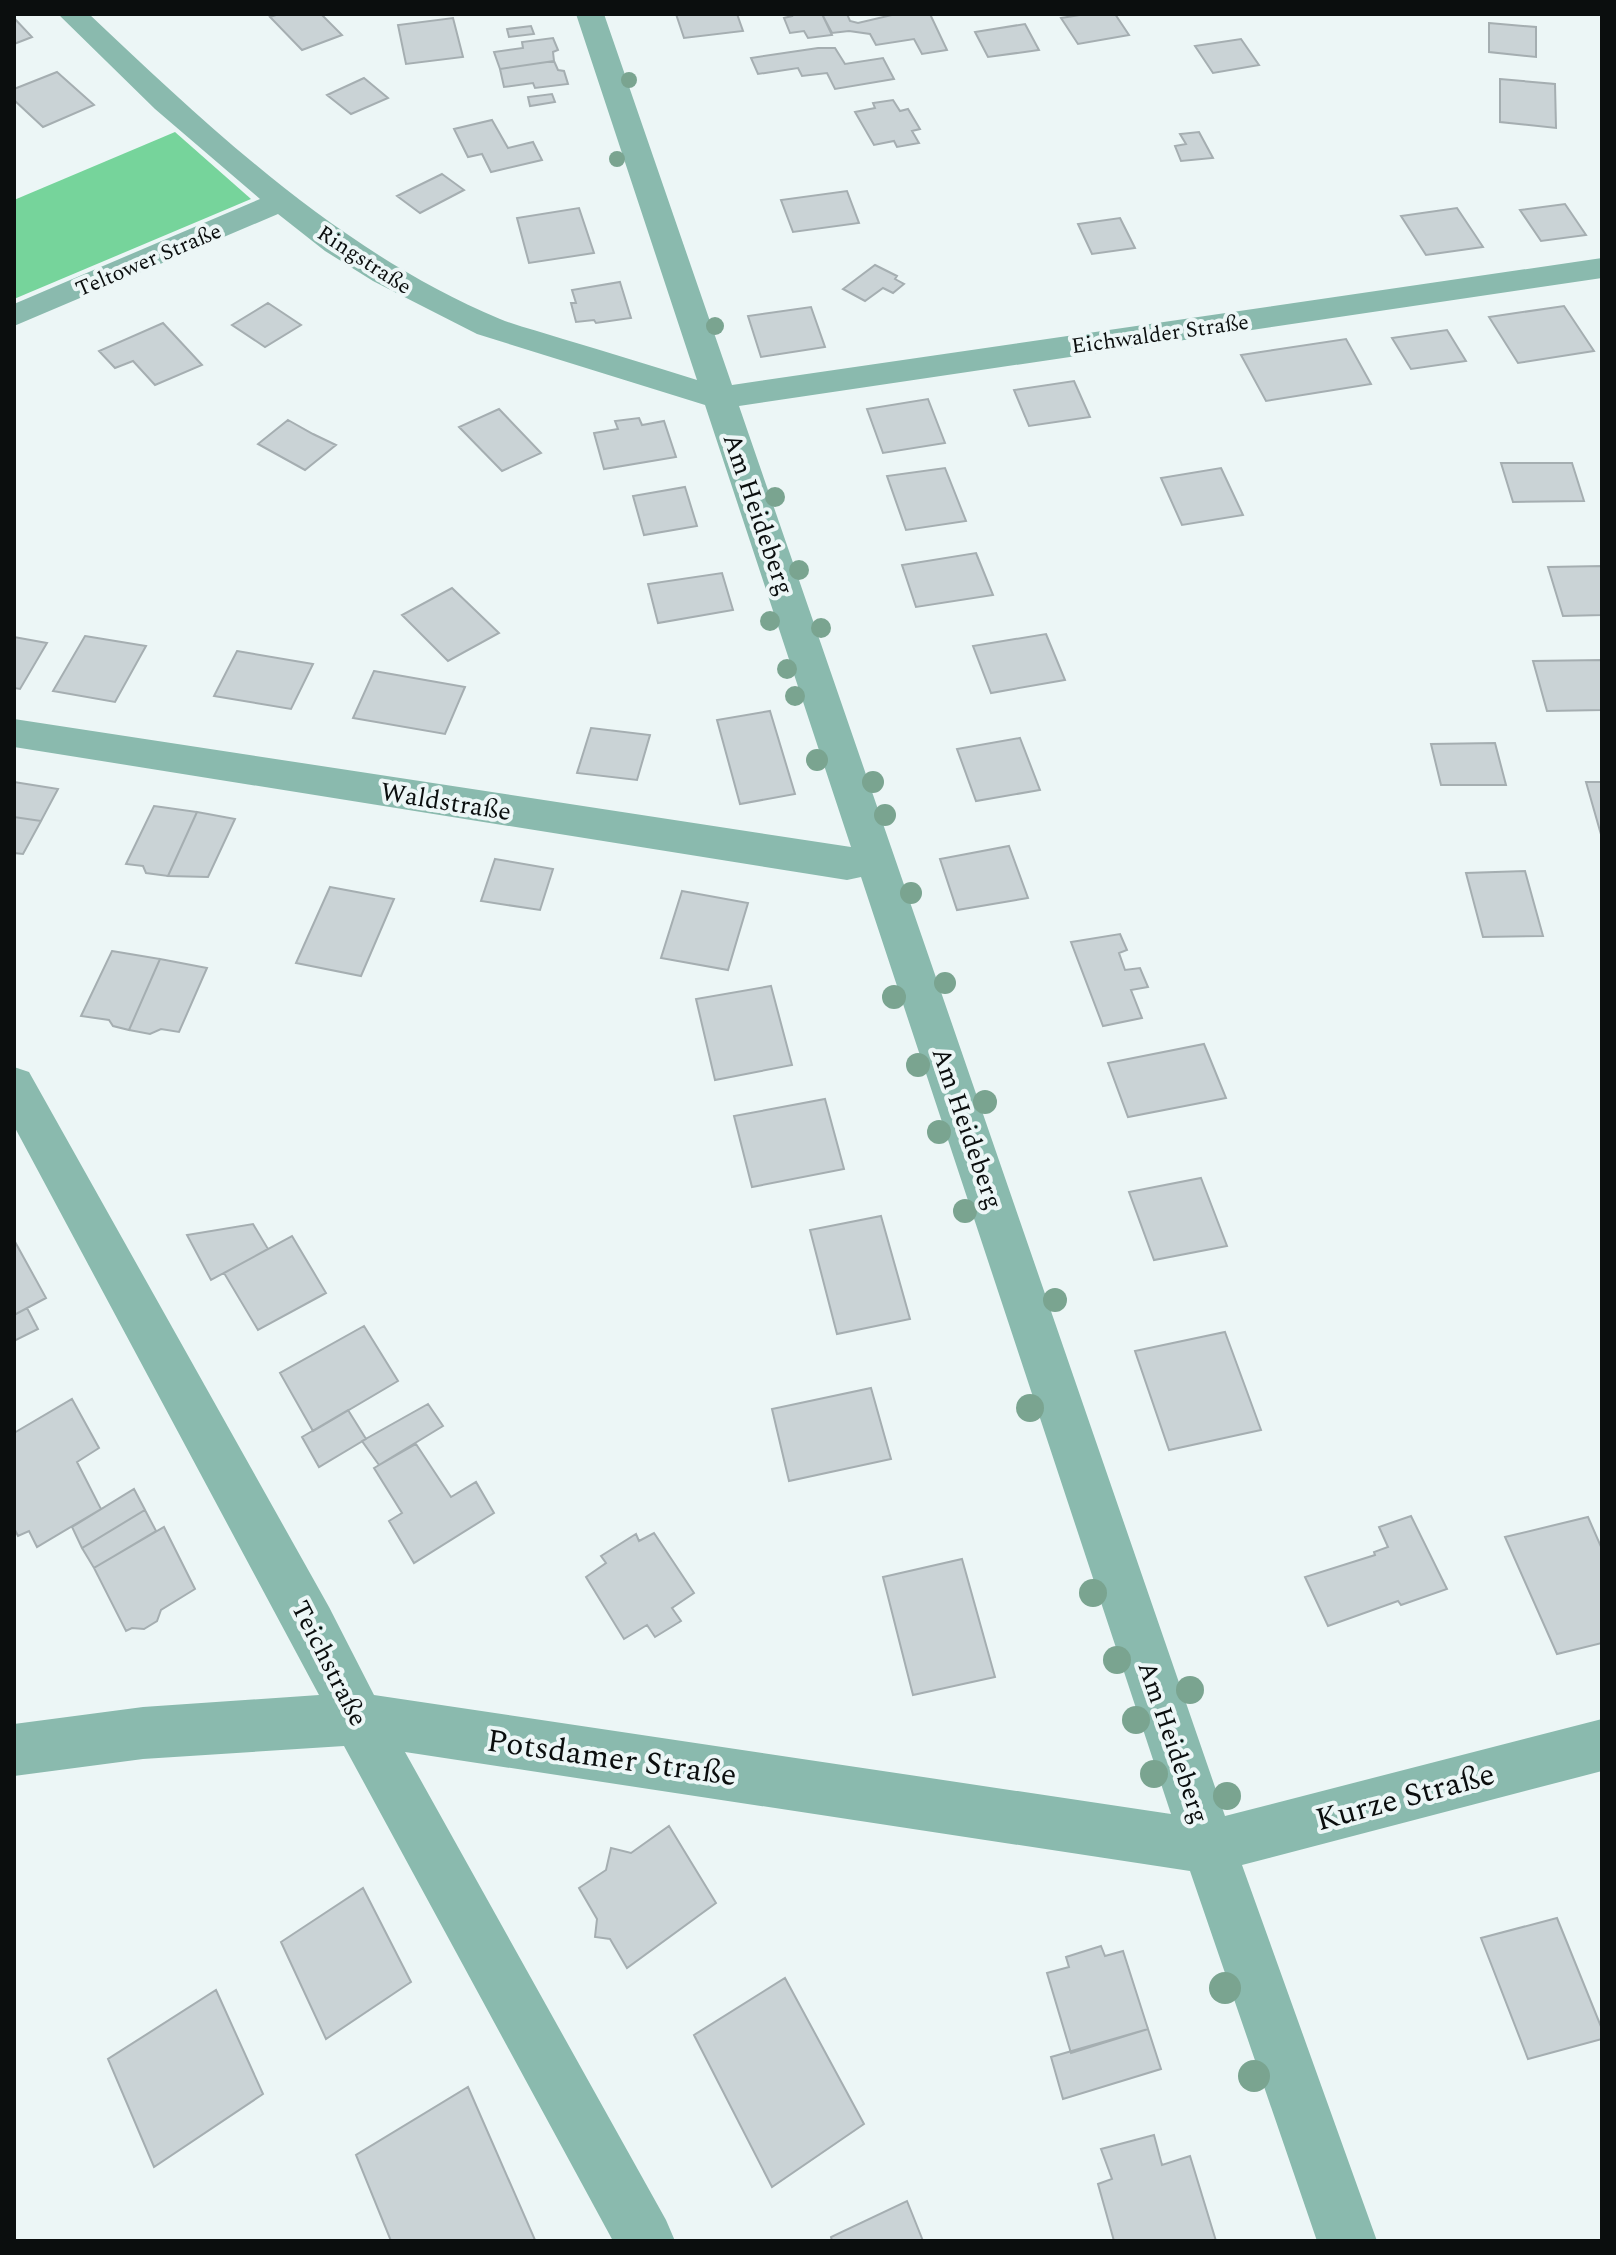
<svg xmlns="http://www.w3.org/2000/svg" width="1616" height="2255" viewBox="0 0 1616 2255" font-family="Spectral,serif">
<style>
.forest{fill:#76d49b}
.building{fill:#cad3d6;stroke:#a5aeb1;stroke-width:2}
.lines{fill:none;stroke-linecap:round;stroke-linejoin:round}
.minor{fill:#8abaae;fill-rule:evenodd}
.tree{fill:#7aa490}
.labels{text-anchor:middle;stroke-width:8;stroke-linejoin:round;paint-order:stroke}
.far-street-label{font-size:22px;fill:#0b0e0e;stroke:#ecf6f6}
.street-label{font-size:26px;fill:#0b0e0e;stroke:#ecf6f6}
.near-street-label{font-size:32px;fill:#0b0e0e;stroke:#ecf6f6}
</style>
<rect width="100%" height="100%" fill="#ecf6f6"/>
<path class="forest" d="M175,132L251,199L14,299V200Z"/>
<path class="building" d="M279,14H321L342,35L302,50L270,17Z
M676,14H737L743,31L684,38Z
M791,14H822L832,35L808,38L804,31L790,33L784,18L792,16Z
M822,14H847L850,21L858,23L896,14H930L947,50L922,54L914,39L876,45L870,34L849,31L832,33Z
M1086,14H1115L1129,35L1078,44L1061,18Z
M14,18L32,37L14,44Z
M453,18L463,57L406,64L398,25Z
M1489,23L1536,27V57L1489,52Z
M1025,24L1039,50L988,57L975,32Z
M531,26L534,34L509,37L507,29Z
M553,38L558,50L553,52L554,61L500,69L494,52L523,48L522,42Z
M1241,39L1259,65L1213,73L1195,46Z
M818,48H835L845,64L883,58L894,79L835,89L827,73L802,76L798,68L758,74L751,58Z
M554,61L558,70L564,71L568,84L535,88L533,83L504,87L500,69Z
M57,72L94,105L43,127L14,100V89Z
M364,78L388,98L351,114L327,95Z
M1500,79L1555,84L1556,128L1500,122Z
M552,94L555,102L530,106L528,97Z
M893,100L900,111L908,109L920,129L912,131L919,143L897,147L894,141L874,145L855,112L875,108L873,103Z
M492,120L508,148L533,142L542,160L491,172L482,154L468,157L454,129Z
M1199,132L1213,158L1181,161L1175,146L1186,144L1180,134Z
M442,174L464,190L420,213L397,196Z
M847,191L859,223L793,232L781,200Z
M1565,204L1586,235L1541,241L1520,210Z
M579,208L594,253L529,263L517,218Z
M1457,208L1483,247L1426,255L1401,216Z
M1120,218L1135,248L1092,254L1078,224Z
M875,265L897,276L895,279L904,284L893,293L883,288L865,301L843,289Z
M620,282L631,318L596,323L594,320L576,322L571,303H576L572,290Z
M268,303L301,325L265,347L232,325Z
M1564,306L1594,351L1518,363L1489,317Z
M811,307L825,347L761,357L748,316Z
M163,323L202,365L155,385L133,361L115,368L99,351Z
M1447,330L1466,361L1411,369L1392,338Z
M1346,339L1371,384L1266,401L1241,355Z
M1074,381L1090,417L1029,426L1014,390Z
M928,399L945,443L883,453L867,409Z
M499,409L541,453L502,471L459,427Z
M639,418L642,425L664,421L676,457L604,469L594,433L618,429L615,421Z
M288,420L313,434L336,445L305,470L258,444Z
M1501,463H1572L1584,501L1513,502Z
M945,468L966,521L906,530L887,476Z
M1221,468L1243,515L1182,525L1161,478Z
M685,487L697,526L644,535L633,496Z
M976,553L993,595L916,607L902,565Z
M1602,566V615L1563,616L1548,567Z
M722,573L733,610L658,623L648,584Z
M452,588L499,633L448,661L402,615Z
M1046,634L1065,680L991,693L973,646Z
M85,636L146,646L115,702L53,691Z
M14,637L47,643L20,689L14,688Z
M237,651L313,664L291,709L214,696Z
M1602,660V710L1547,711L1533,661Z
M374,671L465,687L445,734L353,718Z
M770,711L795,794L740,804L717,720Z
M591,728L650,735L637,780L577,773Z
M1020,738L1040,790L976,801L957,749Z
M1495,743L1506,785H1441L1431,744Z
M14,782L58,789L41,821L14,817Z
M1586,782H1602V838Z
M154,806L197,812L168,876L146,873L143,866L126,864Z
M197,812L235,819L208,877L168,876Z
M14,817L41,821L23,854L14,853Z
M1009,846L1028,898L957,910L940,859Z
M495,859L553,869L540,910L481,901Z
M1525,871L1543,936L1483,937L1466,873Z
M330,887L394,899L361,976L296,963Z
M682,891L748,903L728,970L661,958Z
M1120,934L1127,950L1119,953L1125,970L1140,968L1148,987L1131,990L1142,1018L1103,1026L1071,942Z
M112,951L160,959L129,1030L113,1026L109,1020L81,1016Z
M160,959L207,968L179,1032L161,1029L150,1034L129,1030Z
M771,986L792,1065L715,1080L696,999Z
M1204,1044L1226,1098L1128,1117L1108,1063Z
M825,1099L844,1169L752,1187L734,1116Z
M1201,1178L1227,1246L1154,1260L1129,1192Z
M881,1216L910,1319L837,1334L810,1230Z
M253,1224L268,1249L211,1280L187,1235Z
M292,1236L326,1293L258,1330L224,1273Z
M14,1240L46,1298L14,1315Z
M27,1308L38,1329L14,1341V1315Z
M364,1326L398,1381L313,1431L280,1373Z
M1225,1332L1261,1430L1169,1450L1135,1351Z
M871,1388L891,1459L789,1481L772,1409Z
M72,1399L99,1448L77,1462L101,1509L37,1547L29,1531L18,1536L14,1528V1433Z
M428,1404L443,1426L379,1465L362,1441Z
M348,1410L366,1439L319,1467L302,1437Z
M416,1444L451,1497L476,1482L494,1513L414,1563L389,1521L402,1513L374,1468Z
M134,1489L145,1510L82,1548L72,1527Z
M145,1510L156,1531L94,1568L82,1548Z
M1411,1516L1447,1589L1401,1605L1398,1601L1328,1626L1305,1577L1375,1555L1374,1552L1388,1547L1379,1527Z
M1588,1517L1602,1549V1643L1557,1654L1505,1537Z
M164,1527L195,1589L161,1610L157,1621L144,1629L132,1628L126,1631L94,1568Z
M654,1533L694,1593L672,1608L681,1621L655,1637L647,1625L624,1639L586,1577L606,1563L601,1556L636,1534L639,1541Z
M962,1559L995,1677L913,1695L883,1577Z
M669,1826L716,1903L627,1968L610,1939L595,1937L597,1919L579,1888L606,1870L611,1848L631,1853Z
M363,1888L411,1982L326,2039L281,1942Z
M1557,1918L1602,2029V2039L1528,2059L1481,1938Z
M1101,1946L1105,1956L1123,1951L1148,2029L1071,2053L1047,1973L1069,1967L1066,1957Z
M785,1978L864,2124L772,2187L694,2035Z
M216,1990L263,2094L154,2167L108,2059Z
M1148,2029L1161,2069L1063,2099L1051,2057Z
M468,2087L535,2240L391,2241L356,2155Z
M1154,2135L1162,2165L1190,2156L1216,2241H1114L1098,2184L1112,2179L1101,2149Z
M907,2201L923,2241H832L831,2237Z"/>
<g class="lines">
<path class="minor" d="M58,14H89C213,131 340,252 500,319C520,327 542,332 563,339C608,352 652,366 697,380L576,14H604L732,385L1602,258V278L739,406L1225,1816L1602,1719V1771L1242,1865L1377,2241H1317L1190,1871L405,1752L666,2220L675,2241H613L344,1746L143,1759L14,1776V1724L143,1707L319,1695L14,1126V1067L29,1072L329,1607L374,1695L1171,1814L861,877L847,880L14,747V719L851,847L705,405L477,334L373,281L325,251L278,214L14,326V304L260,199L155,109Z"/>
</g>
<g class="tree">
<circle cx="629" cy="80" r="8"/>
<circle cx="617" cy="159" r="8"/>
<circle cx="715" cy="326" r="9"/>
<circle cx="775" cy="497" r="10"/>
<circle cx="799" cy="570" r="10"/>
<circle cx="770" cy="621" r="10"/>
<circle cx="821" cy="628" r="10"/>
<circle cx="787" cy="669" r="10"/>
<circle cx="795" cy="696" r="10"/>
<circle cx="817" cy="760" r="11"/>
<circle cx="873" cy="782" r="11"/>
<circle cx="885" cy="815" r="11"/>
<circle cx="911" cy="893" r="11"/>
<circle cx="945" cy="983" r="11"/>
<circle cx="894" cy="997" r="12"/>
<circle cx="918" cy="1065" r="12"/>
<circle cx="985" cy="1102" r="12"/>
<circle cx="939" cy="1132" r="12"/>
<circle cx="965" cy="1211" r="12"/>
<circle cx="1055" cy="1300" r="12"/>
<circle cx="1030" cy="1408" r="14"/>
<circle cx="1093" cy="1593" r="14"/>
<circle cx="1117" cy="1660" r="14"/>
<circle cx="1190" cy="1690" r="14"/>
<circle cx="1136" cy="1720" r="14"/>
<circle cx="1154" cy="1774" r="14"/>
<circle cx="1227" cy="1796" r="14"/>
<circle cx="1225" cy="1988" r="16"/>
<circle cx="1254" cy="2076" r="16"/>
</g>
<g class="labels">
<g class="far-street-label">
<text transform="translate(148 259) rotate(-23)" y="8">Teltower Straße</text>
<text transform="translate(365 259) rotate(33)" y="8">Ringstraße</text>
<text transform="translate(1160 333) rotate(-8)" y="8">Eichwalder Straße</text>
</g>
<g class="street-label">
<text transform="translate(759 514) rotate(71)" y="9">Am Heideberg</text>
<text transform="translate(446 801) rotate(9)" y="9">Waldstraße</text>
<text transform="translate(968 1128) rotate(71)" y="9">Am Heideberg</text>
<text transform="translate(330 1663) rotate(63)" y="9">Teichstraße</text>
<text transform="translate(1174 1742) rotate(71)" y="9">Am Heideberg</text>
</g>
<g class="near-street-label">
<text transform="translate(612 1757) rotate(8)" y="11">Potsdamer Straße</text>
<text transform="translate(1405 1796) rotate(-15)" y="11">Kurze Straße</text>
</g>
</g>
<rect width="1616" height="2255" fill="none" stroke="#0b0e0e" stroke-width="32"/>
</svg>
